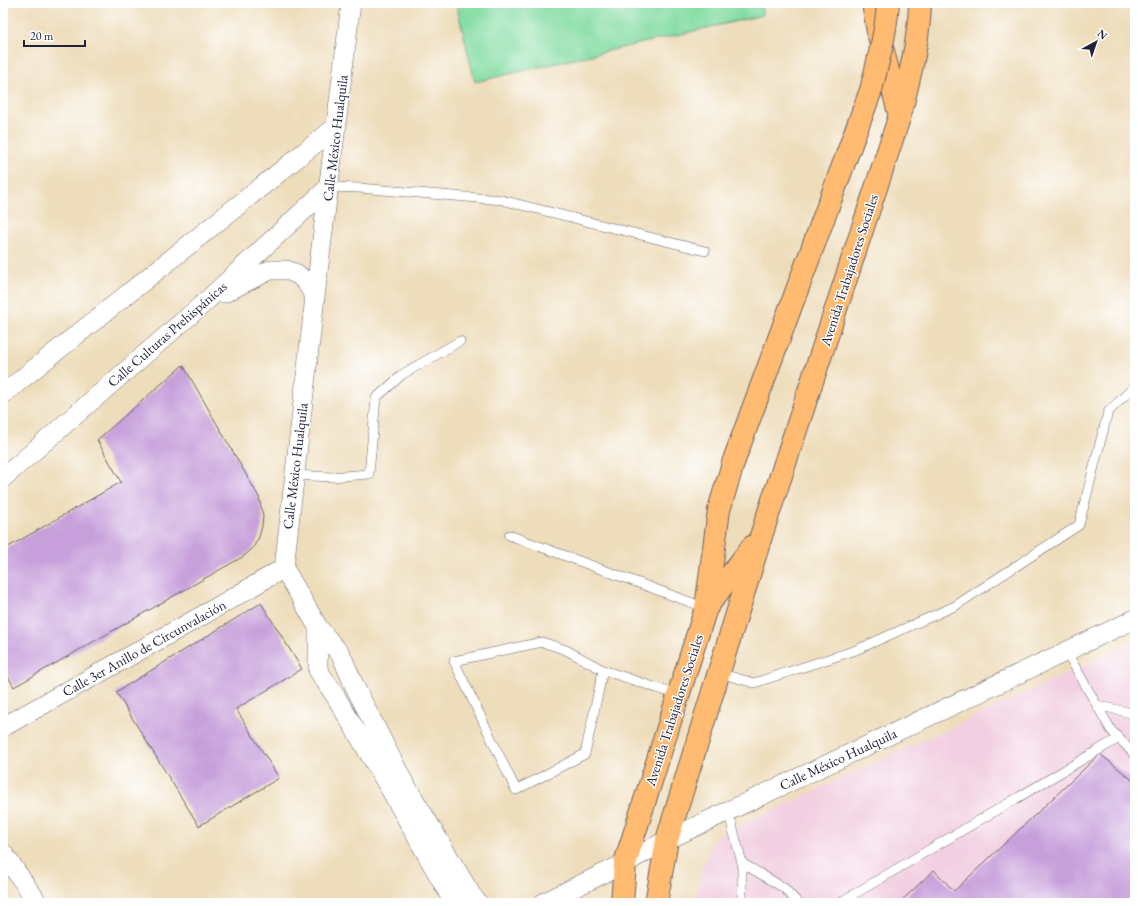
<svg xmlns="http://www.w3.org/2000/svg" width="1138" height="906" viewBox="0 0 1138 906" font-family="'EB Garamond',serif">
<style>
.built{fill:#f2cfe1}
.green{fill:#83dca2;stroke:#527f6e}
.building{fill:#c7a0db}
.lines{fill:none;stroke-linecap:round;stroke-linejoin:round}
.lane-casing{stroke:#696368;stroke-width:10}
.street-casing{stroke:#696368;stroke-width:20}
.primary-casing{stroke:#696368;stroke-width:24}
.highway-casing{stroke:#696368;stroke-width:24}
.lane{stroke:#fff;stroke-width:9}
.street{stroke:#fff;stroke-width:19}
.primary{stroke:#febb71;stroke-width:22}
.highway{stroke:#febb71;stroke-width:22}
.highway-bridge-casing{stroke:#696368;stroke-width:24;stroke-linecap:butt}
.highway-bridge{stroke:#febb71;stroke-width:22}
.labels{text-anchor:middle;stroke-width:3;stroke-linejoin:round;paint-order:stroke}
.street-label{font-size:14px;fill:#22223b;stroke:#fff}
</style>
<rect width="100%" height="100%" fill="#fff"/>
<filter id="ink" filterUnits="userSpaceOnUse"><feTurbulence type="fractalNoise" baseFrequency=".025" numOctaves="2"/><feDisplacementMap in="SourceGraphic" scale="8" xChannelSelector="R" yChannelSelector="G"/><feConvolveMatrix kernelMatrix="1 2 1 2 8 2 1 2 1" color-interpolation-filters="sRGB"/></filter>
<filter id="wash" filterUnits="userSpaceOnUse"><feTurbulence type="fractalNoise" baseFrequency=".012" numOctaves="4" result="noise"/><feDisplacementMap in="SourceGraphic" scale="16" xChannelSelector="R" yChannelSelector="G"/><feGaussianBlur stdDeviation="0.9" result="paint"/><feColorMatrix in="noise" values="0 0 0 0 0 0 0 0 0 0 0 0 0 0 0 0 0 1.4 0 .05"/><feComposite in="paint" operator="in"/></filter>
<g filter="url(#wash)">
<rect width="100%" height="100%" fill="#edb"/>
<path class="built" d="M1135,642V903H696L700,873L715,837Z"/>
<path class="green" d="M456,3H760L763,15L475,82Z"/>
<g id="blocks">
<path class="building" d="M183,365L259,497L263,516L262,526L259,537L253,548L244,556L14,687L3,668V550L121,482L97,440Z
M261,603L302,669L236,709L279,778L199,826L116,692Z
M1100,754L1135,782V903H899L934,870L954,891Z"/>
</g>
</g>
<g filter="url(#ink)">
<use href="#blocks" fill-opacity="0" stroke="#696368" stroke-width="1"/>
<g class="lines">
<g class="lane-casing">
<path id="lane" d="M329,187L359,188L502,200L705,251
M294,475L331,477L369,474L376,398L403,374L460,341
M509,535L706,608
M1066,651L1111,730L1135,755
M603,670L566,650L542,642L454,661L516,790L585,754L603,670L678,695
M719,673L754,683L856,650L955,606L1079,525L1108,412L1135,386
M1097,705L1135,714
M728,811L742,863V903
M742,863L784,888L798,903
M839,903L1119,738"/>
</g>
<g class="street-casing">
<path id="street" d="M351,3L315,297L284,568L318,627L341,655L355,687L403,781L472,896L478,903
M224,293L270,270H286L297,274L306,282L315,297
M3,394L337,126
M3,478L204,303L329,187
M318,627V670L336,697L390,789L454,903
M3,727L205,614L284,568
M3,853L38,903
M543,903L625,863L667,840L1135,619"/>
</g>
<g class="primary-casing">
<path id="primary" d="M873,3L878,32L899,113
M622,903L625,863L706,608L752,547
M656,903L667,840L762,533L900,115C909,78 919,42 920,3"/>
</g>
<g class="highway-casing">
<path id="highway" d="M706,608L719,510L734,460"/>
</g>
<use href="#lane" class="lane"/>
<use href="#street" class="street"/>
<use href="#primary" class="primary"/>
<use href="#highway" class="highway"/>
<g class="highway-bridge-casing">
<path id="highway-bridge" d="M734,460L871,90C878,61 886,33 888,3"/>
</g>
<use href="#highway-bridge" class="highway-bridge"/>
</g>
</g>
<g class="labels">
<g class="street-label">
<text transform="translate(335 138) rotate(-83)" y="5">Calle México Hualquila</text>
<text transform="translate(849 270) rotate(-72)" y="5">Avenida Trabajadores Sociales</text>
<text transform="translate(167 334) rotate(-41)" y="5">Calle Culturas Prehispánicas</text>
<text transform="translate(295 466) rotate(-83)" y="5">Calle México Hualquila</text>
<text transform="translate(144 648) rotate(-29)" y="5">Calle 3er Anillo de Circunvalación</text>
<text transform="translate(674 710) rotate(-72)" y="5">Avenida Trabajadores Sociales</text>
<text transform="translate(838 759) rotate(-25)" y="5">Calle México Hualquila</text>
</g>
</g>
<rect width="1138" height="906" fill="none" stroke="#fff" stroke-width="16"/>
<g transform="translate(1096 42) rotate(40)" stroke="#ffffff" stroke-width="3" paint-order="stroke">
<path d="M0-3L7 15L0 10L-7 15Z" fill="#22223b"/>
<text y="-6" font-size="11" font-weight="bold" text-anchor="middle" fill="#22223b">N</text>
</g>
<path d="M24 40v6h61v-6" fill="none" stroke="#22223b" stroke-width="2"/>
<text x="30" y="40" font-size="12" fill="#22223b" stroke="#ffffff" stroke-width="3" paint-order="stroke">20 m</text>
</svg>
